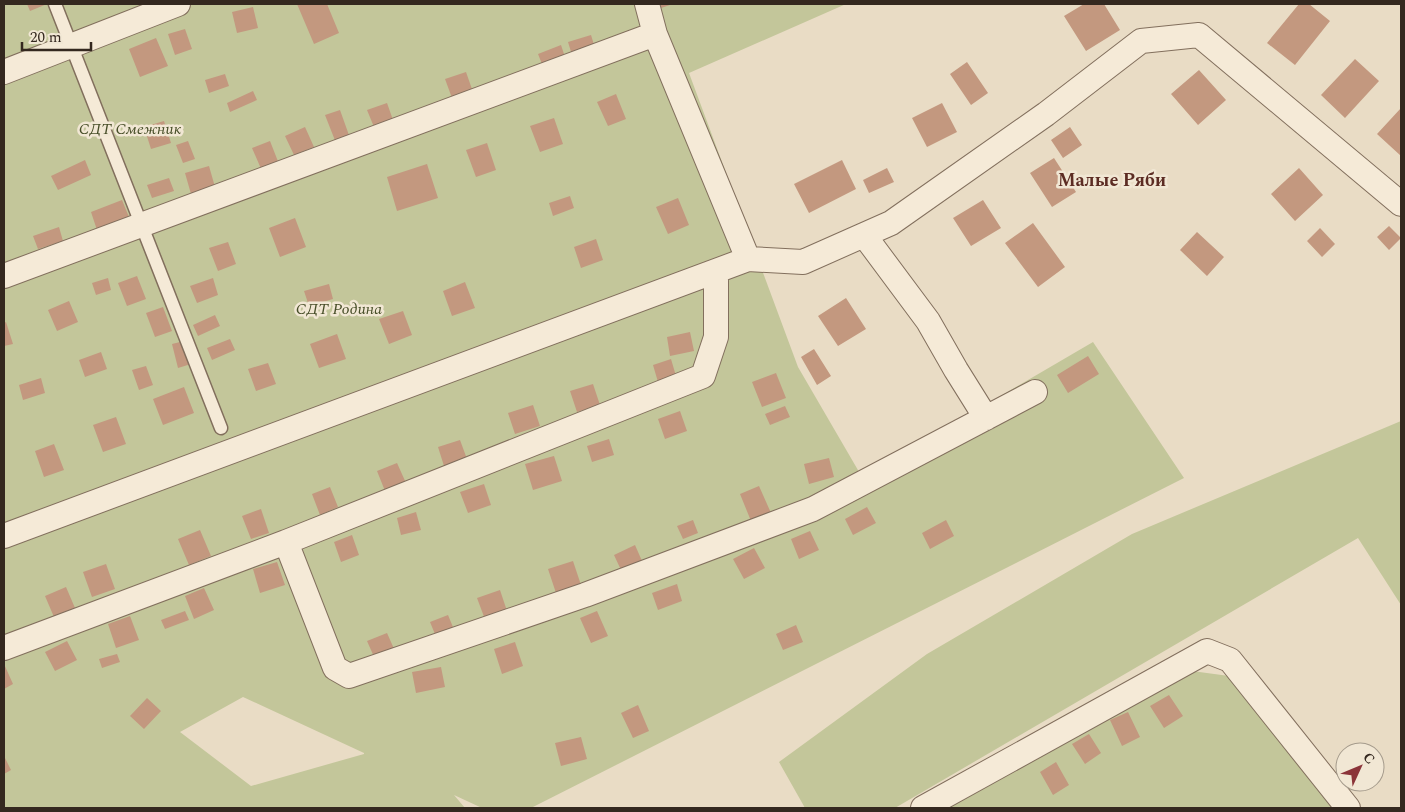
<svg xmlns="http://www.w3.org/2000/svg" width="1405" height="812" viewBox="0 0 1405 812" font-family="Spectral,serif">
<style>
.green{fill:#c3c69a;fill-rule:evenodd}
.building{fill:#c3987f}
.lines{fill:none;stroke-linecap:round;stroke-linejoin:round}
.service-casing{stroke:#826f5d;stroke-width:15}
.minor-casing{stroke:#826f5d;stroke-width:26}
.service{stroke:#f5ead7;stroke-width:12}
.minor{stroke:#f5ead7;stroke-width:24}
.labels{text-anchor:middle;stroke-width:5;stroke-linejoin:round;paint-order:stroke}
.park-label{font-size:16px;font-style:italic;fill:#474e28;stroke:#f1e7d4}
.neighbourhood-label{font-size:18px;font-weight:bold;fill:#5c2c23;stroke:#f1e7d4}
</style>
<rect width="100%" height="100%" fill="#e9dcc5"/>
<path class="green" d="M4,4H846L689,73L798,367L862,477L1093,342L1184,478L531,808H482L454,795L465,808H4ZM243,697L364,753V754L251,786L180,732Z
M1401,421V605L1358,538L895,808H805L779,762L927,654L1132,534Z
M1192,671L1229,676L1337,808H948Z"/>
<path class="building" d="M27,4H47L30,11Z
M297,4H327L339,33L314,44Z
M660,4H673L661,8Z
M1084,4H1104L1120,30L1086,51L1064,16Z
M1299,4H1309L1330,21L1295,65L1267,43Z
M253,7L258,28L237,33L232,12Z
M185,29L192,49L175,55L168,34Z
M591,35L595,48L572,55L568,42Z
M156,38L168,66L140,77L129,49Z
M561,45L566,60L544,69L538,54Z
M1355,59L1379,81L1345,118L1321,95Z
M967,62L988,93L971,105L950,74Z
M1199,70L1226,100L1198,125L1171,94Z
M466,72L473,92L452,98L445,79Z
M225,74L229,86L209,93L205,80Z
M253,91L257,100L230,112L227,103Z
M616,94L626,119L608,126L597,102Z
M387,103L393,120L374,127L367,110Z
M942,103L957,132L927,147L912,118Z
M1401,108V156L1377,134Z
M340,110L350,138L336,143L325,115Z
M554,118L563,144L540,152L530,126Z
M164,121L171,143L151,149L144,127Z
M305,127L314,147L294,155L285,136Z
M1070,127L1082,145L1063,158L1051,140Z
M188,141L195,159L183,163L176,145Z
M270,141L279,164L262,171L252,148Z
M487,143L496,170L476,177L466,150Z
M1054,158L1076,192L1052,207L1030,173Z
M85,160L91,175L58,190L51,176Z
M842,160L856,189L809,213L794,184Z
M427,164L438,198L397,211L387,177Z
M209,166L215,187L191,194L185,173Z
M887,168L894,182L869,193L863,180Z
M1299,168L1323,195L1295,221L1271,194Z
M169,178L174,191L152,198L147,185Z
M570,196L574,208L553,216L549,203Z
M678,198L689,225L668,234L656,207Z
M122,200L129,217L97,230L91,212Z
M983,200L1001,228L971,246L953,218Z
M295,218L306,247L280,257L269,228Z
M1033,223L1065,267L1038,287L1005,243Z
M1389,226L1401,238L1389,250L1377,237Z
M59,227L63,241L38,249L33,236Z
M1320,228L1335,244L1322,257L1307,241Z
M1197,232L1224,257L1207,276L1180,250Z
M596,239L603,260L581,268L574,247Z
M228,242L236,264L218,271L209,248Z
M137,276L146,299L127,306L118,283Z
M108,278L111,290L96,295L92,283Z
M213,278L218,295L197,303L190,286Z
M465,282L475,308L452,316L443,291Z
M329,284L333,299L309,306L304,291Z
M846,298L866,329L838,346L818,316Z
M69,301L78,322L57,331L48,310Z
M163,307L172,331L155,337L146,313Z
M403,311L412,335L389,344L379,319Z
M215,315L220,326L198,336L193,325Z
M6,322L13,344L4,346V323Z
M690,332L694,351L670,356L667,337Z
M337,334L346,359L319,368L310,344Z
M230,339L235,350L212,360L207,348Z
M184,341L191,364L178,368L172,344Z
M814,349L831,376L817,385L801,357Z
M101,352L107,369L85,377L79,360Z
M1088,356L1099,374L1068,393L1057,375Z
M671,359L676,376L658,382L653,365Z
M268,363L276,384L256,391L248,369Z
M146,366L153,385L139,390L132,370Z
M776,373L786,398L762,407L752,382Z
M41,378L45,393L23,400L19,385Z
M593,384L600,405L577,412L570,391Z
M184,387L194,413L163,425L153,399Z
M533,405L540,426L515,434L508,413Z
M785,406L790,417L770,425L765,414Z
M680,411L687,431L665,439L658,419Z
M116,417L126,444L103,452L93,425Z
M609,439L614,455L592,462L587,446Z
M460,440L467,459L444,466L438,447Z
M54,444L64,470L44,477L35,451Z
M554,456L562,481L533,490L525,464Z
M829,458L834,477L809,484L804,464Z
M397,463L406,483L385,491L377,471Z
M484,484L491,505L468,513L460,492Z
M759,486L771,513L751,521L740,494Z
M330,487L338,507L320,515L312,494Z
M867,507L876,523L853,535L845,519Z
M261,509L269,533L251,539L242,516Z
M416,512L421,530L401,535L397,518Z
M693,520L698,533L683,539L677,526Z
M946,520L954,536L930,549L922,533Z
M200,530L211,556L189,565L178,539Z
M810,531L819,550L799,559L791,539Z
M352,535L359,555L341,562L334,542Z
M635,545L642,561L621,570L614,555Z
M754,548L765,568L744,579L733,559Z
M573,561L581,585L556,593L548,569Z
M277,562L285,585L260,593L253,569Z
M106,564L115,589L92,597L83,572Z
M677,584L682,601L658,610L652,593Z
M66,587L75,608L54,617L45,596Z
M204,588L214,610L194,619L185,596Z
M500,590L508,614L486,622L477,598Z
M185,611L189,620L165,629L161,620Z
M597,611L608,636L591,643L580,618Z
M448,615L455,632L437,639L430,622Z
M130,616L139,640L116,648L108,624Z
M796,625L803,642L783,650L776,634Z
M387,633L395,651L375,659L367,641Z
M67,641L77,660L55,671L45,652Z
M515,642L523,666L502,674L494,649Z
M117,654L120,662L102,668L99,659Z
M4,664L13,684L4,689Z
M441,667L445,687L416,693L412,672Z
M1169,695L1183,716L1164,728L1150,706Z
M147,698L161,711L144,729L130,716Z
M638,705L649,731L633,738L621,713Z
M1128,712L1140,737L1122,746L1110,720Z
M1089,734L1101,753L1085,764L1072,744Z
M581,737L587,759L561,766L555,743Z
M4,756L11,770L4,774Z
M1056,762L1069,785L1053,795L1040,772Z"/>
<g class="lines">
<g class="service-casing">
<path id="service" d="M55,4L221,428"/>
</g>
<g class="minor-casing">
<path id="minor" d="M655,34L748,259
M4,72L178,4
M864,235L928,321L956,370L986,418
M716,271V337L703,376L286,542L335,668L349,676L585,595L813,509L1035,392
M4,276L655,34L647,4
M4,536L748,259L803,262L891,223L1046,114L1141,41L1199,35L1401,204
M4,648L286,542
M923,808L1207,651L1230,660L1348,808"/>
</g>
<use href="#service" class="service"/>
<use href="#minor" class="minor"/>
</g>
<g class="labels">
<g class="park-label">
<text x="130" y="134">СДТ Смежник</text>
<text x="339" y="314">СДТ Родина</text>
</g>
<g class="neighbourhood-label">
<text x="1112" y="186">Малые Ряби</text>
</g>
</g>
<rect width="1405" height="812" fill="none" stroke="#34281f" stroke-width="10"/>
<g transform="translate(1360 767) rotate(46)"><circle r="24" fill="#f1e7d4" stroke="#a59b8c"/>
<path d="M0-4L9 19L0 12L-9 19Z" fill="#8b3439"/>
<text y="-8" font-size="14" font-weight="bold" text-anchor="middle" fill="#34281f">С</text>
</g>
<path d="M22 42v8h69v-8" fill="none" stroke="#34281f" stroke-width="2.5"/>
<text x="30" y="42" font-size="15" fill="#34281f" stroke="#f1e7d4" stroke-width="4" paint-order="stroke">20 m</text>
</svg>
